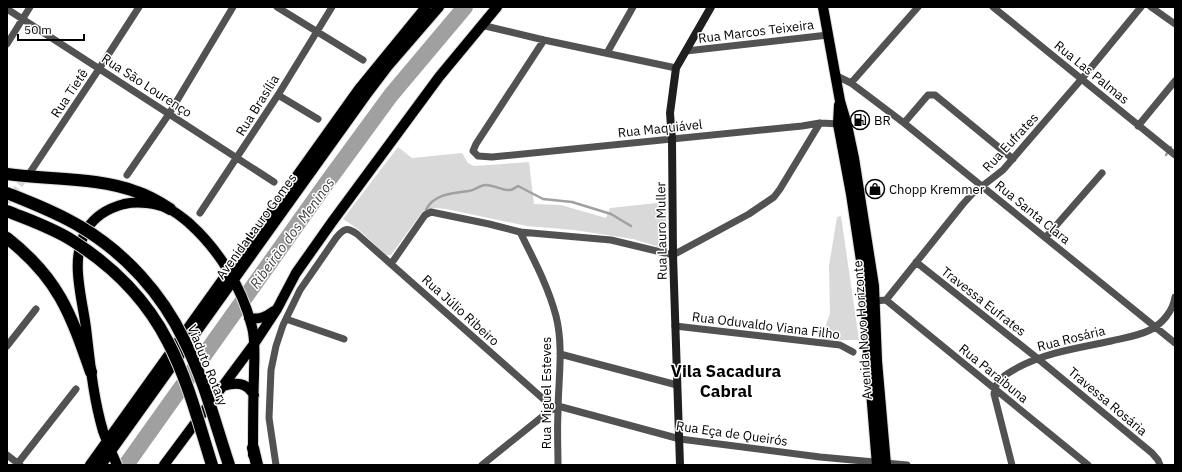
<svg xmlns="http://www.w3.org/2000/svg" width="1182" height="472" viewBox="0 0 1182 472" font-family="'IBM Plex Sans',sans-serif">
<style>
.green{fill:#d9d9d9}
.lines{fill:none;stroke-linecap:round;stroke-linejoin:round}
.stream{stroke:#a0a0a0;stroke-width:2.5}
.river{stroke:#a0a0a0;stroke-width:16}
.street-tunnel{stroke:#d9d9d9;stroke-width:7;stroke-dasharray:7 3.5;stroke-linecap:butt}
.primary-casing{stroke:#dbdbdb;stroke-width:12}
.highway-casing{stroke:#dbdbdb;stroke-width:14}
.street{stroke:#525252;stroke-width:7}
.secondary{stroke:#1f1f1f;stroke-width:8}
.primary{stroke:#000;stroke-width:10}
.highway{stroke:#000;stroke-width:12}
.highway-bridge-casing{stroke:#dbdbdb;stroke-width:14;stroke-linecap:butt}
.highway-bridge{stroke:#000;stroke-width:12}
.labels{text-anchor:middle;stroke-width:3;stroke-linejoin:round;paint-order:stroke}
.street-label{font-size:13px;fill:#000;stroke:#fff}
.poi-label{font-size:13px;fill:#000;stroke:#fff;text-anchor:start}
.water-label{font-size:14px;font-style:italic;fill:#414141;stroke:#fff}
.district-label{font-size:17px;font-weight:bold;fill:#000;stroke:#fff}
</style>
<rect width="100%" height="100%" fill="#fff"/>
<path class="green" d="M398,147L412,158L462,153L468,163L474,166L529,162L534,204L561,205L606,218L610,208L666,202V242L663,247H659L633,239L574,230L527,226L446,209L435,208L423,211L391,255H386L358,229L343,219Z
M841,216L859,340H821L830,313L829,266L837,217Z"/>
<g class="lines">
<path class="stream" d="M1166,155L1171,147
M426,210C433,194 453,193 469,191C475,190 480,185 486,185C494,185 503,191 510,190C513,190 516,187 518,186L543,199L572,202L611,214L631,226"/>
<path class="river" d="M126,465L328,181L391,95L465,7"/>
<path class="street-tunnel" d="M7,202L27,175"/>
<g class="primary-casing">
<path id="primary" d="M823,7L840,101L847,125L854,158L874,286L877,361L886,465
M839,105L838,124L851,194L865,287L868,354L877,465
M249,318C259,320 266,317 274,311
M223,386C236,382 246,382 254,395
M90,465L359,89L426,7
M101,465L366,95L388,66L439,7
M117,465C112,454 107,442 103,431C93,397 90,362 86,328C82,296 69,259 87,229C95,216 109,208 124,204C138,201 156,203 169,209C176,212 183,218 189,223C219,250 242,287 252,327C256,342 254,360 254,375C253,402 253,429 253,455
M164,465L254,344L277,309L296,273L332,222L439,77L497,7"/>
</g>
<g class="highway-casing">
<path id="highway" d="M7,174C49,180 98,177 137,192C149,196 159,202 170,209
M7,238C58,278 70,312 91,372
M253,448L257,465"/>
</g>
<path class="street" d="M277,7L363,60
M993,7L1175,155
M1151,7L1175,24
M7,9L274,182
M481,25L544,40L676,68
M544,40L476,144L473,151L478,156L492,157L802,126L820,123L841,124
M7,44L30,7
M686,51L828,35
M607,53L633,7
M835,75L851,83L904,123L1175,343
M851,83L918,7
M278,95L318,119
M904,123L928,95H935L1013,159
M1138,126L1175,81
M31,171L99,69L139,7
M127,175L169,114L233,7
M200,213L278,95L332,7
M520,232C534,260 548,286 556,316C564,348 558,381 558,413C557,430 558,448 558,465
M1046,237L1102,173
M916,262L1037,358L1152,453L1158,460L1160,465
M391,264L425,215L431,212L489,224L520,232L611,240L673,255L749,214L774,197L780,189L820,123
M886,300L1088,465
M874,301L886,300L963,204L972,194L1003,170L1085,75L1141,7
M286,319L344,339
M675,326L840,345L853,352
M7,346L36,309
M560,354L677,385
M558,406L680,439L820,457L907,465
M7,455L20,465
M18,463L76,389
M276,465L269,418L271,370L276,346L283,325L300,290L336,238C344,228 347,227 357,234L558,412
M482,465L553,408
M1012,465L994,394C995,380 1006,374 1017,368C1046,352 1079,348 1111,341C1124,338 1138,336 1150,330C1162,324 1173,311 1175,297"/>
<path class="secondary" d="M680,465L673,255L672,139L670,113L676,68L711,7"/>
<use href="#primary" class="primary"/>
<use href="#highway" class="highway"/>
<g class="highway-bridge-casing">
<path id="highway-bridge" d="M7,193C32,203 58,213 81,227C125,253 162,294 184,340C204,379 215,423 229,465
M7,211C29,220 53,228 73,241C113,266 147,301 168,342C188,380 199,424 212,465"/>
</g>
<use href="#highway-bridge" class="highway-bridge"/>
</g>
<defs>
<g id="fuel-ring" transform="scale(1)"><circle r="9.5" fill="#fff" stroke="#000" stroke-width="1.5"/><path d="M-5.5-6h7V0h2V4h1.3V-2.5L3-4.5l.8-.8L6-3V5H2.5V1h-1V6h-7ZM-4.2-4.7v3.2H.2V-4.7Z" fill="#000"/></g>
<g id="shop-ring" transform="scale(1)"><circle r="9.5" fill="#fff" stroke="#000" stroke-width="1.5"/><path d="M-5-2.5h2.3a2.7 3.5 0 0 1 5.4 0H5L5.5 6h-11ZM-1.5-2.5h3a1.5 2.3 0 0 0-3 0Z" fill="#000"/></g>
</defs>
<g fill-rule="evenodd">
<use href="#fuel-ring" x="860" y="120"/>
<use href="#shop-ring" x="875" y="189"/>
</g>
<g class="labels">
<g class="street-label">
<text transform="translate(756 31) rotate(-7)" y="5">Rua Marcos Teixeira</text>
<text transform="translate(1092 72) rotate(39)" y="5">Rua Las Palmas</text>
<text transform="translate(147 85) rotate(33)" y="5">Rua São Lourenço</text>
<text transform="translate(69 93) rotate(-56)" y="5">Rua Tietê</text>
<text transform="translate(257 105) rotate(-58)" y="5">Rua Brasília</text>
<text transform="translate(660 128) rotate(-6)" y="5">Rua Maquiável</text>
<text transform="translate(1010 142) rotate(-47)" y="5">Rua Eufrates</text>
<text transform="translate(1033 212) rotate(39)" y="5">Rua Santa Clara</text>
<text transform="translate(256 226) rotate(-54)" y="5">Avenida Lauro Gomes</text>
<text transform="translate(661 231) rotate(-91)" y="5">Rua Lauro Muller</text>
<text transform="translate(984 301) rotate(38)" y="5">Travessa Eufrates</text>
<text transform="translate(461 310) rotate(42)" y="5">Rua Júlio Ribeiro</text>
<text transform="translate(766 325) rotate(7)" y="5">Rua Oduvaldo Viana Filho</text>
<text transform="translate(862 330) rotate(-94)" y="5">Avenida Novo Horizonte</text>
<text transform="translate(1071 338) rotate(-14)" y="5">Rua Rosária</text>
<text transform="translate(208 365) rotate(68)" y="5">Viaduto Rotary</text>
<text transform="translate(994 373) rotate(39)" y="5">Rua Paraibuna</text>
<text transform="translate(546 393) rotate(-90)" y="5">Rua Miguel Esteves</text>
<text transform="translate(1108 401) rotate(40)" y="5">Travessa Rosária</text>
<text transform="translate(732 433) rotate(8)" y="5">Rua Eça de Queirós</text>
</g>
<g class="poi-label">
<text x="874" y="125">BR</text>
<text x="889" y="194">Chopp Kremmer</text>
</g>
<g class="water-label">
<text transform="translate(292 233) rotate(-54)" y="5">Ribeirão dos Meninos</text>
</g>
<g class="district-label">
<text x="726" y="377">Vila Sacadura<tspan x="726" dy="20">Cabral</tspan></text>
</g>
</g>
<rect width="1182" height="472" fill="none" stroke="#000000" stroke-width="16"/>
<path d="M18 34v6h66v-6" fill="none" stroke="#000000" stroke-width="2"/>
<text x="24" y="34" font-size="12" fill="#000000" stroke="#ffffff" stroke-width="3" paint-order="stroke">50 m</text>
</svg>
